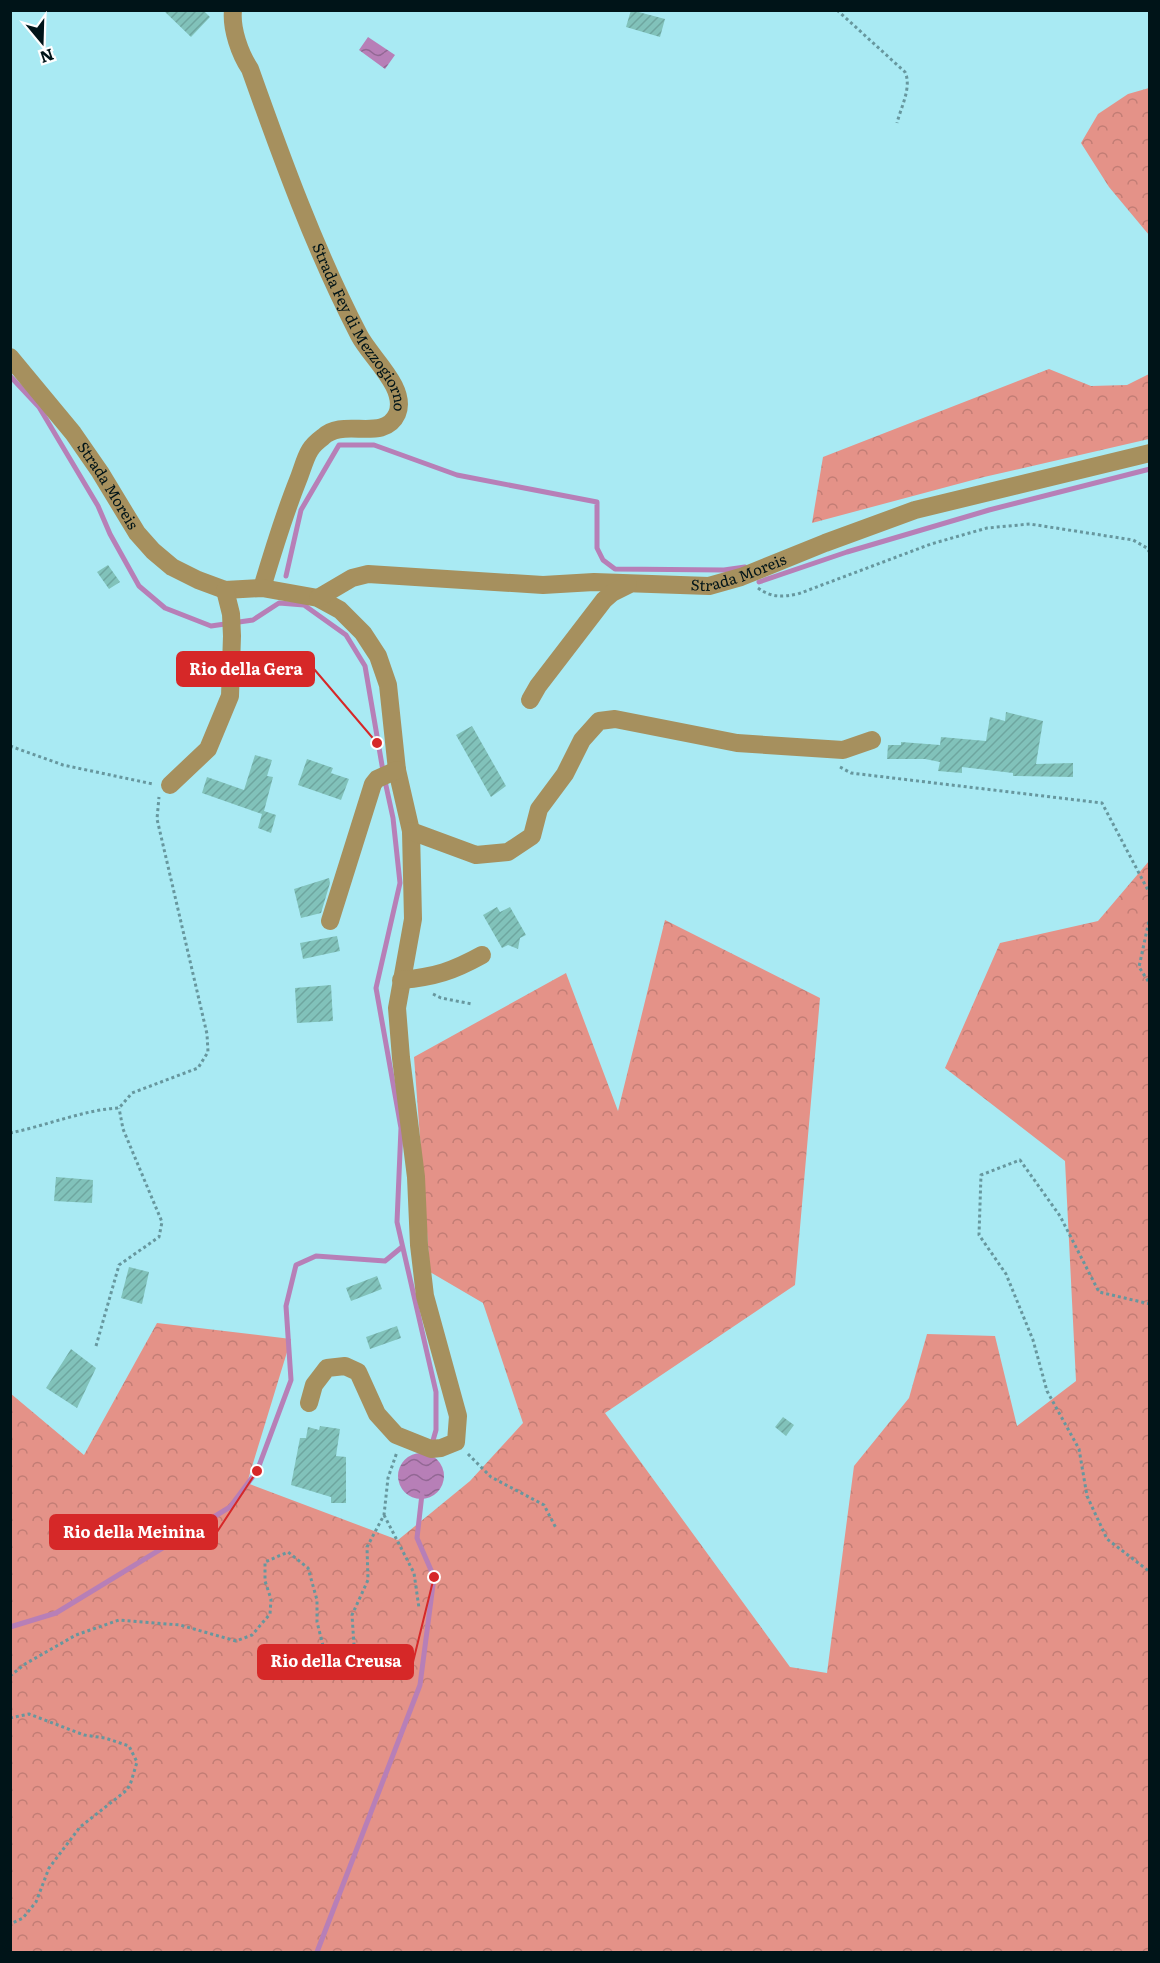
<svg xmlns="http://www.w3.org/2000/svg" width="1160" height="1963" viewBox="0 0 1160 1963" font-family="Literata,serif">
<style>
.forest{fill:url(#forest-crowns)}
.water{fill:url(#water-waves)}
.lines{fill:none;stroke-linecap:round;stroke-linejoin:round}
.stream{stroke:#b77fb7;stroke-width:5}
.building{fill:url(#building-hatch)}
.path{stroke:#67979e;stroke-width:3;stroke-dasharray:3 3;stroke-linecap:butt}
.minor{stroke:#a6905e;stroke-width:18}
.labels{text-anchor:middle;stroke-width:4.5;stroke-linejoin:round;paint-order:stroke}
.street-label{font-size:15px;fill:#001418;stroke:#fefefe}
.leader{fill:none;stroke:#d62828;stroke-width:2}
.callout-dot{fill:#d62828;stroke:#fefefe;stroke-width:2}
.callout{fill:#d62828;stroke:#d62828;stroke-width:2}
.callout-label{font-size:16px;text-anchor:middle;font-weight:bold;fill:#fff}
</style>
<defs>
<pattern id="forest-crowns" width="20" height="18" patternUnits="userSpaceOnUse" patternTransform="scale(1.5)"><rect width="20" height="18" fill="#e49288"/><path d="M2 6a3 3 0 1 1 6 0M12 15a3 3 0 1 1 6 0" fill="none" stroke="#c27d75"/></pattern>
<pattern id="water-waves" width="16" height="10" patternUnits="userSpaceOnUse" patternTransform="scale(1.5)"><rect width="16" height="10" fill="#b77fb7"/><path d="M0 5q4-4 8 0t8 0" fill="none" stroke="#926794"/></pattern>
<pattern id="building-hatch" width="6" height="6" patternUnits="userSpaceOnUse" patternTransform="scale(1.5)"><rect width="6" height="6" fill="#81c2ba"/><path d="M-1 1l2-2M0 6l6-6M5 7l2-2" fill="none" stroke="#6ea69f"/></pattern>
</defs>
<rect width="100%" height="100%" fill="#a9eaf3"/>
<path class="forest" d="M1149,88H1150L1149,235L1109,187L1081,143L1098,114L1128,94Z
M1049,369L1091,386L1127,385L1149,374V439L984,477L812,523L823,457Z
M1149,861V1952H11L10,1393L84,1455L157,1323L291,1339L247,1483L398,1540L470,1481L523,1423L483,1303L430,1272L414,1057L566,973L618,1111L665,920L820,998L795,1285L605,1413L790,1667L827,1673L854,1466L909,1398L927,1334L995,1336L1017,1426L1076,1381L1065,1161L945,1068L1000,943L1098,921Z"/>
<path class="water" d="M368,37L395,55L385,69L359,50Z
M398 1476a23 23 0 1 1 46 0a23 23 0 1 1-46 0Z"/>
<g class="lines">
<path class="stream" d="M10,376L39,407L98,506L110,534L139,586L165,608L211,626L253,620L279,603L304,605L346,635L365,666L383,771
M286,576L301,510L339,445H374L457,475L597,502V548L603,560L615,569L724,570L745,567
M759,582L847,552L989,510L1150,469
M385,781L393,818L400,883L376,988L401,1128L397,1222L436,1392V1430L432,1444
M10,1627L56,1613L230,1507L257,1471L291,1380L286,1306L296,1265L316,1256L385,1261L402,1247
M317,1952L420,1685L434,1577L417,1538L422,1494"/>
</g>
<path class="building" d="M163,10H203L210,17L191,37Z
M631,10L665,19L660,37L626,27Z
M108,565L120,582L109,589L97,572Z
M1006,712L1043,721L1036,764L1073,763V777L1013,776V773L962,767V773L938,771L940,762L925,759H887L888,745H901V742L940,745L941,737L986,741L990,717L1005,721Z
M472,726L506,786L491,797L456,735Z
M255,755L272,760L267,776L273,777L264,811L276,815L271,833L258,828L262,814L202,793L207,777L244,790Z
M307,759L333,768L331,773L349,779L341,800L298,785Z
M329,878L330,883L321,913L301,918L294,889Z
M497,907L500,912L510,907L526,935L520,938L518,949L508,945L502,948L483,915Z
M337,936L340,951L303,959L300,943Z
M331,985L333,1021L297,1023L295,988Z
M56,1177L93,1180L92,1203L54,1201Z
M129,1267L149,1272L142,1304L121,1298Z
M377,1276L382,1289L351,1301L346,1288Z
M397,1326L401,1338L370,1349L366,1337Z
M71,1349L96,1368L77,1408L46,1388Z
M783,1417L794,1425L786,1436L775,1427Z
M320,1426L340,1429L336,1456L346,1457V1503H331V1497L291,1485L300,1438H306L308,1427L319,1430Z"/>
<g class="lines">
<path class="path" d="M837,10L905,72C912,87 901,107 897,123
M758,588C772,598 782,597 798,594L931,544L987,528L1030,524L1133,540L1147,548L1150,553
M10,746L63,765L153,784
M840,767L851,773L1102,803L1150,894
M1150,916L1139,967L1150,984
M433,994L441,998L472,1004
M10,1133C45,1126 87,1109 119,1108L132,1093L198,1068L208,1052L207,1034L157,819L159,797
M1150,1304L1099,1292L1060,1216L1020,1160L981,1175L979,1235L1006,1274L1033,1340L1047,1391L1079,1449L1087,1496L1107,1539L1150,1572
M96,1346L119,1265L159,1237L162,1222L123,1129L119,1108
M468,1454L491,1477L544,1505L556,1528
M384,1515L414,1573L419,1608
M10,1676L25,1664L76,1635L119,1620L180,1625L236,1641L252,1635L270,1614L271,1599L265,1581V1562L288,1552L308,1568L317,1600V1622L329,1669L340,1679L354,1645L352,1615L368,1580L367,1547L384,1515L388,1478L397,1452
M10,1718L29,1714L84,1735L105,1738L129,1746L137,1762L131,1782L127,1790L80,1827L49,1868L36,1902L23,1918L10,1924"/>
<g class="minor">
<path id="s1" d="M233,10C231,29 240,54 250,69C282,159 315,250 359,335C370,357 408,388 397,414C384,443 343,417 323,437C319,440 313,445 310,450C305,458 302,470 298,480C284,515 273,551 262,588"/>
<path id="s2" d="M10,357L73,433L100,472L137,533L153,551L172,567L198,580L225,590L262,588L318,598L340,610L363,633L378,656L388,685L397,770L411,831L413,919L397,1008L401,1058L416,1177L419,1245L425,1296L458,1416L456,1442L441,1448L431,1449L396,1435L377,1414L358,1372L345,1366L327,1368L314,1385L309,1403"/>
<path id="s3" d="M318,598L352,578L368,574L543,585L594,582L709,586L741,577L825,543L915,510L1150,453"/>
<path d="M530,700L538,686L604,600L612,593L628,585"/>
<path d="M170,785L208,749L230,696L232,636L231,614L225,590"/>
<path d="M411,831L476,855L508,852L532,836L539,809L565,774L582,740L599,721L615,719L737,743L843,750L872,740"/>
<path d="M330,921L373,784L377,779L397,770"/>
<path d="M401,980C435,977 453,971 482,955"/>
</g>
</g>
<g class="labels">
<g class="street-label">
<text dy="5" stroke="none"><textPath href="#s1" startOffset="344">Strada Fey di Mezzogiorno</textPath></text>
<text dy="5" stroke="none"><textPath href="#s2" startOffset="162">Strada Moreis</textPath></text>
<text dy="5" stroke="none"><textPath href="#s3" startOffset="429">Strada Moreis</textPath></text>
</g>
</g>
<path class="leader" d="M377 743L314 669M257 1471L217 1532M434 1577L413 1662"/>
<g class="callout-dot">
<circle cx="377" cy="743" r="6"/>
<circle cx="257" cy="1471" r="6"/>
<circle cx="434" cy="1577" r="6"/>
</g>
<g class="callout">
<rect x="177" y="652" width="137" height="34" rx="6"/>
<rect x="50" y="1515" width="167" height="34" rx="6"/>
<rect x="258" y="1645" width="155" height="34" rx="6"/>
</g>
<g class="callout-label">
<text x="246" y="675">Rio della Gera</text>
<text x="134" y="1538">Rio della Meinina</text>
<text x="336" y="1667">Rio della Creusa</text>
</g>
<rect width="1160" height="1963" fill="none" stroke="#001418" stroke-width="24"/>
<g transform="translate(42 42) rotate(161)" stroke="#fefefe" stroke-width="4.5" paint-order="stroke">
<path d="M0-4.5L10 22L0 15L-10 22Z" fill="#001418"/>
<text y="-9" font-size="16" font-weight="bold" text-anchor="middle" fill="#001418">N</text>
</g>
</svg>
